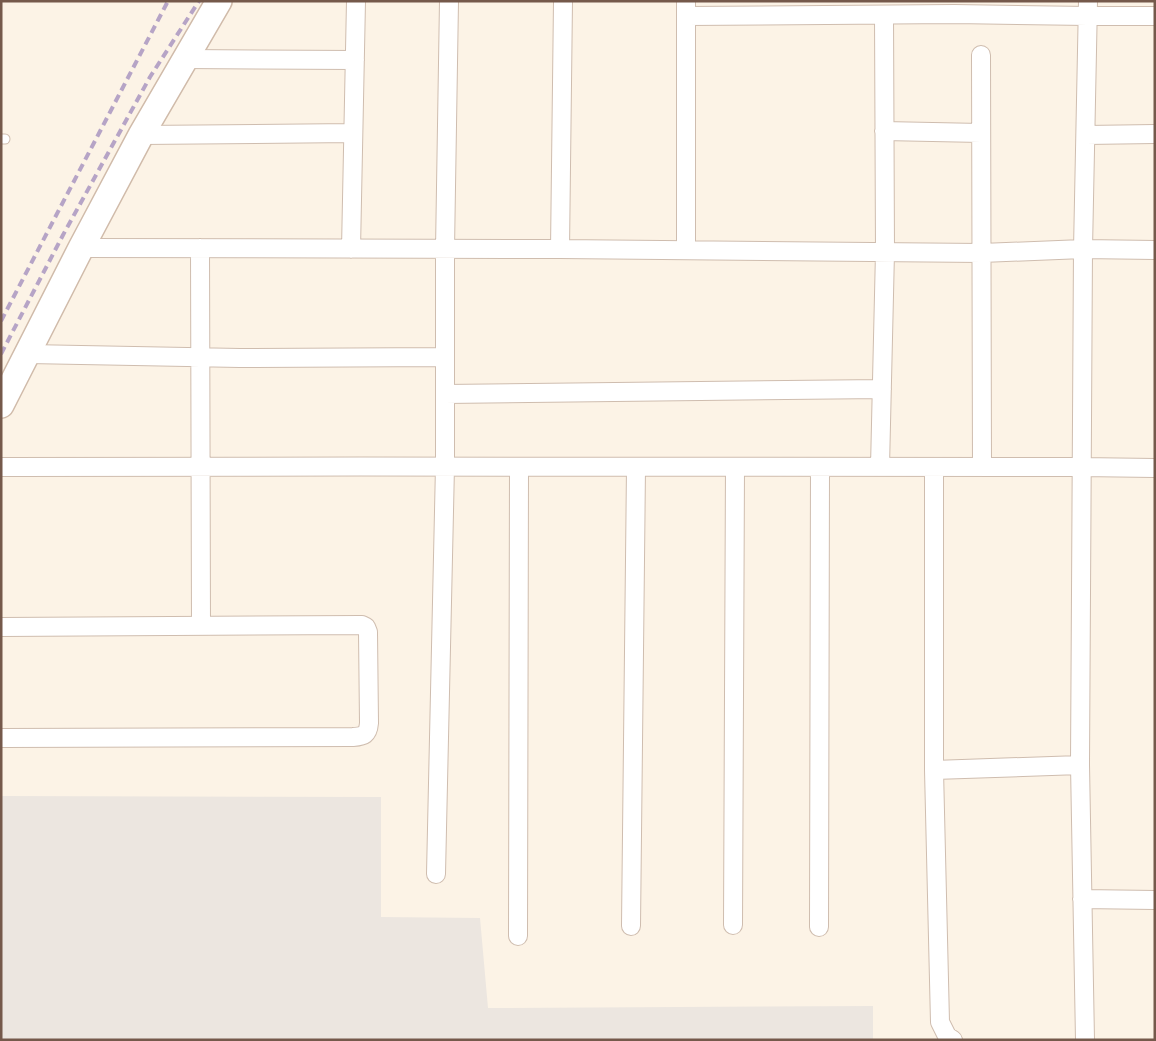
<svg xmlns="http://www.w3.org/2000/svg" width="1156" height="1041" viewBox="0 0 1156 1041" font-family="Montserrat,sans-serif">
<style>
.industrial{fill:#ece6e0}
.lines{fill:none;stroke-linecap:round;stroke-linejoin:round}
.lane-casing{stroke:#cfbdaf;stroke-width:11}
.street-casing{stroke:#cfbdaf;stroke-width:20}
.secondary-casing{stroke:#d0bbaa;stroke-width:28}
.lane{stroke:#fff;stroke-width:9}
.street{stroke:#fff;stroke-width:18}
.secondary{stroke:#fff;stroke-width:25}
.rail{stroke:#b6a4c6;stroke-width:4;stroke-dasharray:8 5;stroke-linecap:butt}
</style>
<rect width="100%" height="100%" fill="#fcf3e6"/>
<path class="industrial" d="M1,796L381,797V917L480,918L488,1008L873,1006V1040H1Z"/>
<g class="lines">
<g class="lane-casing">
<path id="lane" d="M1,139H5"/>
</g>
<g class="street-casing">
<path id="street" d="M686,1V249
M686,16L954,14L1088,16H1155
M981,55L982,467
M186,59L355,60
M884,131L981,133
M141,135L353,133
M1086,135L1155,134
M81,248L560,249L982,253L1083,249L1155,250
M200,248L201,626
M351,249L356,1
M560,249L563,1
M28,354L240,358L445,357
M445,394L882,389
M1,467C361,466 721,467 1081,467L1155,468
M880,467L885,252L884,15
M934,467V770L940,1022L947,1036L953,1040
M1,627L362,625L366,627L368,632L369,723C368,735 364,736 353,737L1,738
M934,770L1080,765
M436,874L445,466V249L449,1
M1082,899L1155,900
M733,925L735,467
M631,926L636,468
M819,927L820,467
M518,936L519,467
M1085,1040L1080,765L1083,249L1088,1"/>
</g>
<g class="secondary-casing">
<path id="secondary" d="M1,405L81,248L141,135L219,1"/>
</g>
<use href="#lane" class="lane"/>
<use href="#street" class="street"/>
<use href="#secondary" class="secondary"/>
<path class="rail" d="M1,321L168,1
M1,354L63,235L150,77L199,1"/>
</g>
<rect width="1156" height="1041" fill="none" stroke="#75594b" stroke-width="5"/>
</svg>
